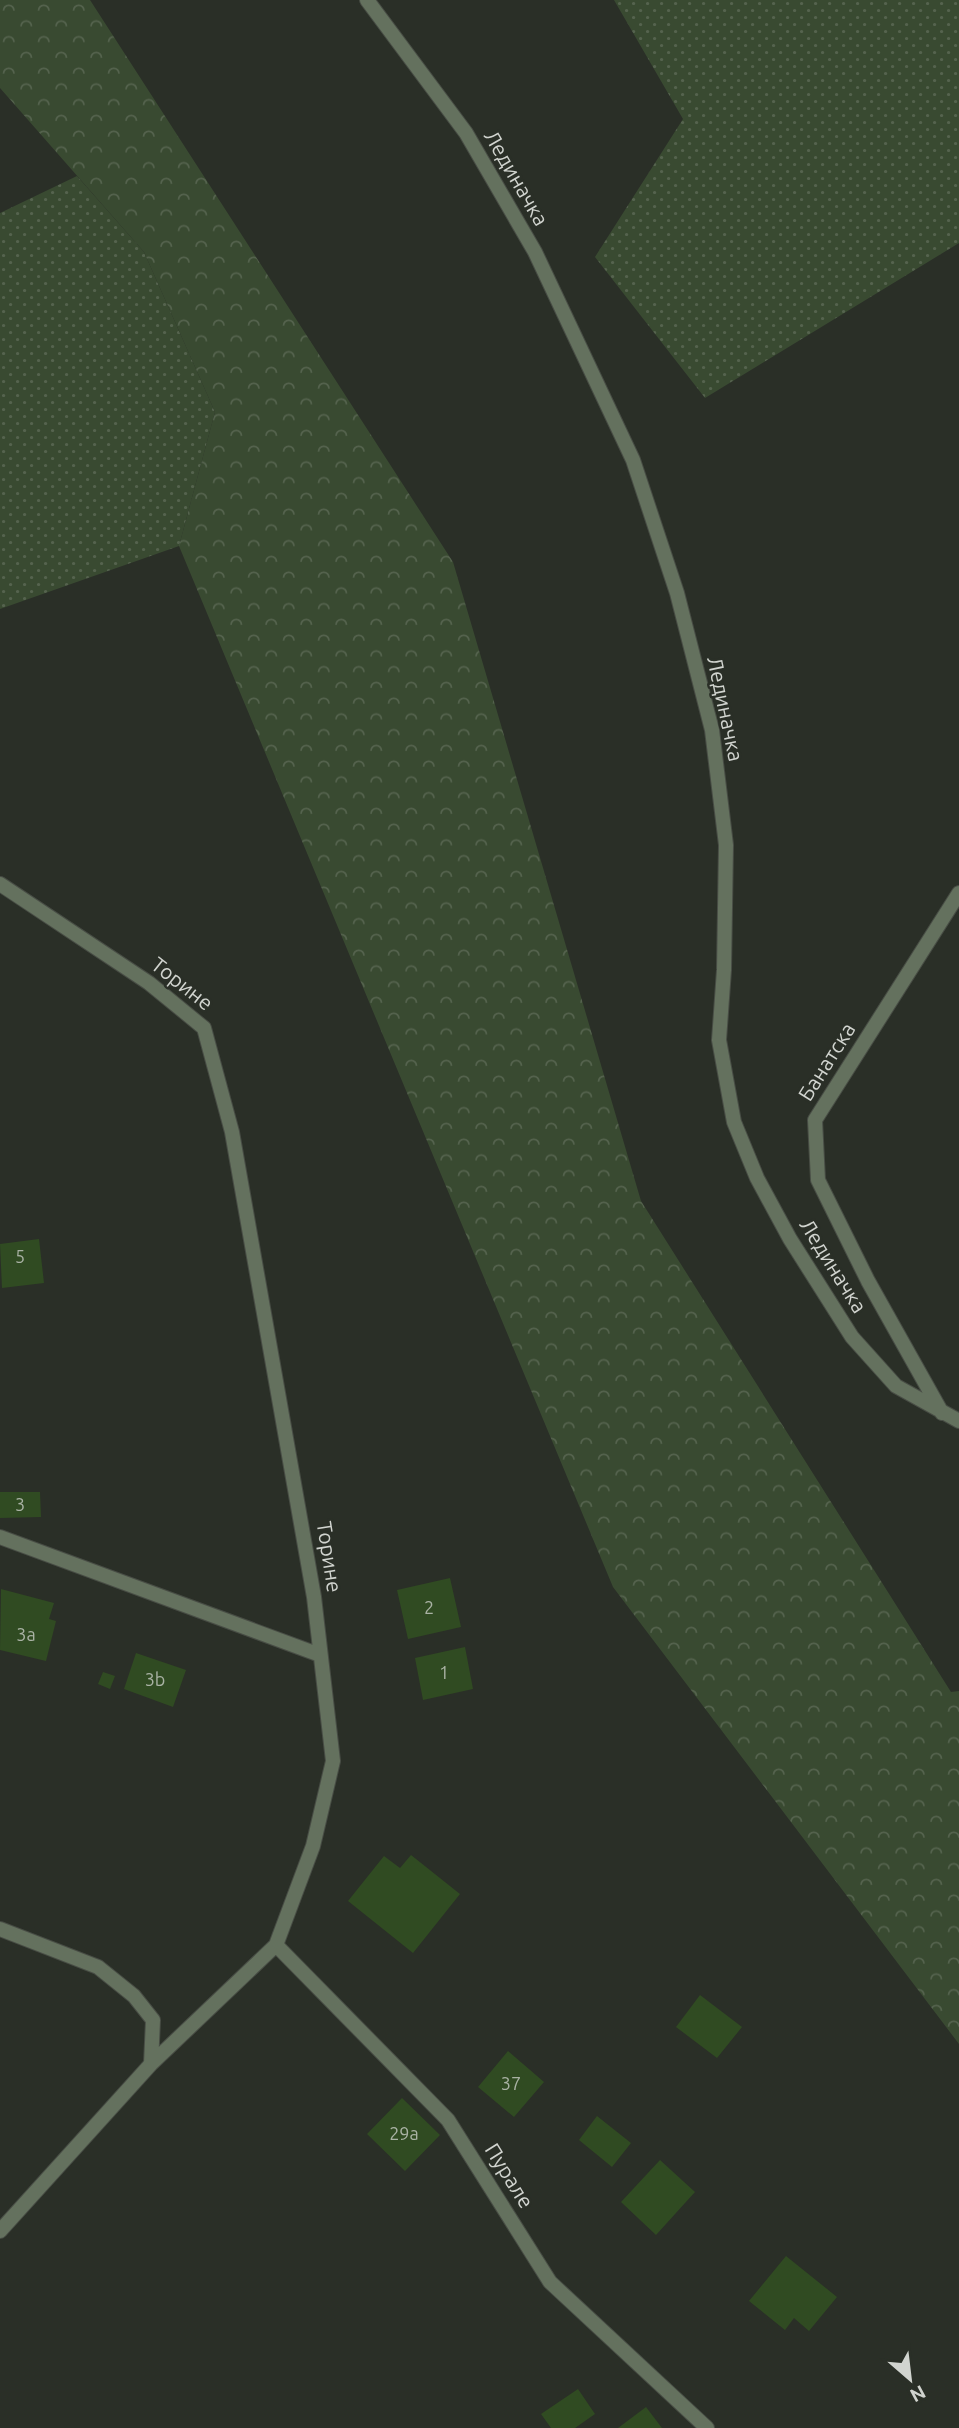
<svg xmlns="http://www.w3.org/2000/svg" width="959" height="2428" viewBox="0 0 959 2428" font-family="Ubuntu,sans-serif">
<style>
.green{fill:url(#green-dots)}
.forest{fill:url(#forest-crowns)}
.building{fill:#304b22}
.lines{fill:none;stroke-linecap:round;stroke-linejoin:round}
.street-casing{stroke:#484d45;stroke-width:16}
.street{stroke:#64715e;stroke-width:14}
.labels{text-anchor:middle;stroke-width:5;stroke-linejoin:round;paint-order:stroke}
.number-label{font-size:18px;fill:#a9b2a4}
.street-label{font-size:21px;fill:#d1d4cf;stroke:#2a2f27}
</style>
<defs>
<pattern id="green-dots" width="8" height="8" patternUnits="userSpaceOnUse" patternTransform="scale(1.75)"><rect width="8" height="8" fill="#394a31"/><path d="M2 2h.1M6 6h.1" fill="none" stroke="#55634e" stroke-width="1.8" stroke-linecap="round"/></pattern>
<pattern id="forest-crowns" width="20" height="18" patternUnits="userSpaceOnUse" patternTransform="scale(1.75)"><rect width="20" height="18" fill="#394a31"/><path d="M2 6a3 3 0 1 1 6 0M12 15a3 3 0 1 1 6 0" fill="none" stroke="#55634e"/></pattern>
</defs>
<rect width="100%" height="100%" fill="#2a2f27"/>
<path class="green" d="M614,0H959V243L705,398L595,257L683,119Z
M77,176L144,252L215,412L179,546L0,609V213Z"/>
<path class="forest" d="M0,0H90L453,562L641,1201L951,1692L959,1691V2044L613,1587L179,546L215,412L144,252L0,88Z"/>
<path class="building" d="M39,1239L44,1283L2,1288L0,1244Z
M0,1492H40L41,1517L0,1518Z
M450,1578L461,1627L408,1639L397,1590Z
M1,1589L54,1603L49,1619L56,1621L46,1661L0,1650Z
M465,1647L473,1689L423,1700L415,1658Z
M136,1653L186,1670L173,1707L124,1689Z
M103,1672L115,1676L110,1689L98,1684Z
M411,1855L460,1894L413,1953L348,1901L384,1856L400,1868Z
M700,1995L742,2027L717,2058L676,2027Z
M508,2051L544,2082L514,2117L478,2087Z
M402,2098L440,2135L405,2171L367,2134Z
M597,2116L631,2143L612,2167L579,2140Z
M660,2160L695,2192L656,2235L621,2202Z
M786,2256L837,2297L809,2331L794,2318L785,2330L749,2301Z
M578,2389L595,2414L575,2428H551L541,2414Z
M646,2407L662,2428H618Z"/>
<g class="lines">
<g class="street-casing">
<path id="street" d="M367,0L466,133L535,252L633,460L677,593L712,730L726,845L724,970L719,1040L734,1122L757,1178L790,1239L852,1337L896,1386L959,1421
M0,884L149,983L204,1028L232,1132L314,1597L333,1761L313,1846L276,1945L151,2064L153,2020L134,1996L98,1967L0,1929
M942,1413L868,1281L818,1180L815,1120L959,893
M0,1537L320,1655
M276,1945L448,2120L550,2282L707,2428
M0,2231L151,2064"/>
</g>
<use href="#street" class="street"/>
</g>
<g class="labels">
<g class="number-label">
<text x="20" y="1263">5</text>
<text x="20" y="1511">3</text>
<text x="429" y="1614">2</text>
<text x="26" y="1641">3a</text>
<text x="444" y="1679">1</text>
<text x="155" y="1686">3b</text>
<text x="511" y="2090">37</text>
<text x="404" y="2140">29a</text>
</g>
<g class="street-label">
<text transform="translate(516 178) rotate(60)" y="7">Лединачка</text>
<text transform="translate(725 709) rotate(78)" y="7">Лединачка</text>
<text transform="translate(182 984) rotate(38)" y="7">Торине</text>
<text transform="translate(827 1062) rotate(-58)" y="7">Банатска</text>
<text transform="translate(833 1266) rotate(58)" y="7">Лединачка</text>
<text transform="translate(329 1557) rotate(81)" y="7">Торине</text>
<text transform="translate(509 2176) rotate(58)" y="7">Пурале</text>
</g>
</g>
<g transform="translate(910 2379) rotate(152)" stroke="#2a2f27" stroke-width="5" paint-order="stroke">
<path d="M0-5L12 26L0 18L-12 26Z" fill="#d1d4cf"/>
<text y="-10" font-size="19" font-weight="bold" text-anchor="middle" fill="#d1d4cf">N</text>
</g>
</svg>
